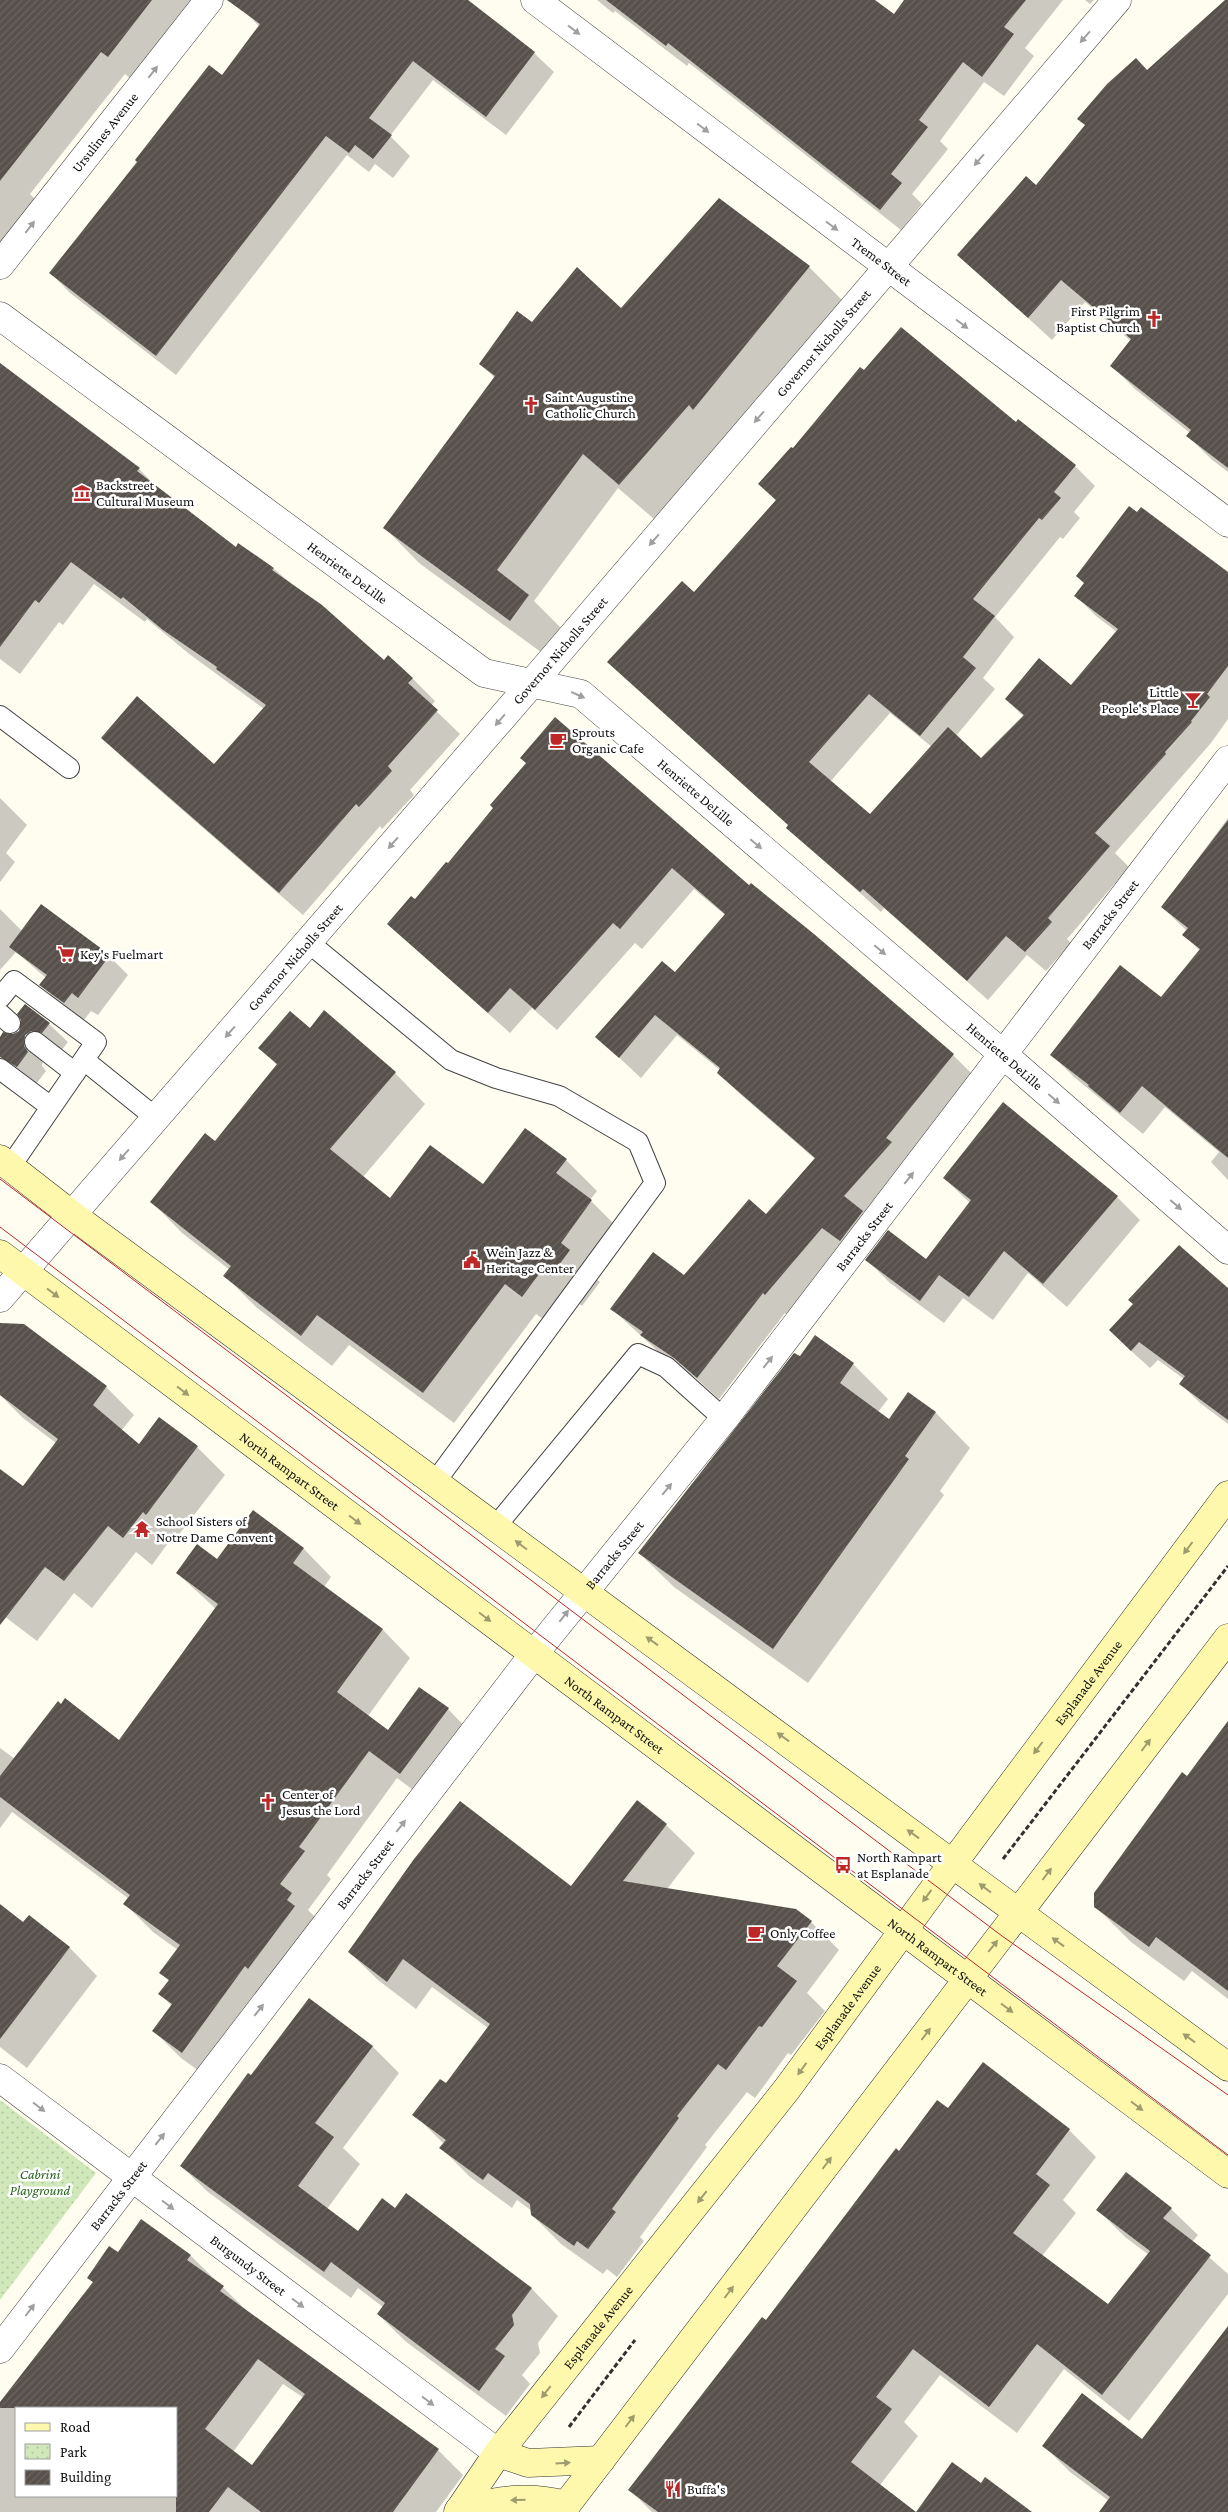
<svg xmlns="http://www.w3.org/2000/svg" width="1228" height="2512" viewBox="0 0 1228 2512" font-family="'Crimson Pro',serif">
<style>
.park{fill:url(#park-dots)}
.shadow{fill:#0003;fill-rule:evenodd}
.building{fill:url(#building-hatch);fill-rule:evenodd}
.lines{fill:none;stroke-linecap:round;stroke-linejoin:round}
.lane-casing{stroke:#424242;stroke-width:22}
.street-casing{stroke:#424242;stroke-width:29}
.secondary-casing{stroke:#313131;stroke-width:29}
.path{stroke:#313131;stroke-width:3;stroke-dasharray:5 2.5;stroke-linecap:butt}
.lane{stroke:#fff;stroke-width:20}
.street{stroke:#fff;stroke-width:28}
.secondary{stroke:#fef8ac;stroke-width:28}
.tram{stroke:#be2728;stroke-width:1}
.oneway{fill:#9f9f9f}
.oneway2{fill:#9e9b6d}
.labels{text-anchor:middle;stroke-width:5;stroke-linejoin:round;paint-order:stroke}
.street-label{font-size:14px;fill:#0f0f0f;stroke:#fff}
.poi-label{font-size:14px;fill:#0f0f0f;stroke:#fff;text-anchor:start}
.park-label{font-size:14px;font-style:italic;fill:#2b671f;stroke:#fff}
</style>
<defs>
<pattern id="park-dots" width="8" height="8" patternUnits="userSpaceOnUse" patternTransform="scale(1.25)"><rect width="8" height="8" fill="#d1e9ba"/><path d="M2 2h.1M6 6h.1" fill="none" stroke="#b2c79f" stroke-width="1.8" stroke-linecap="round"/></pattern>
<pattern id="building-hatch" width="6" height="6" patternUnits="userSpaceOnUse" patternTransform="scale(1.25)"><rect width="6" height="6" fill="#57504b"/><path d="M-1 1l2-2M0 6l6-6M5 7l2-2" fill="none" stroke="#6a6561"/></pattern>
</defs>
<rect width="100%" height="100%" fill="#fffdf0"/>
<path class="park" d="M0,2100L96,2173L0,2300Z"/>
<path class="shadow" d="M0,0H194L132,80L125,74L30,194L36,200L0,246Z
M257,0H466L534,53L554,72L506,135L433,80L390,136L410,156L393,178L375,164L369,172L347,155L176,375L70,293L51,273L222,77L260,27L246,13Z
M597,0H873L894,16L906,0H1063L1025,48L1034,56L1004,96L984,82L940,141L948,149L912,194L922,204L901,230L689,63L687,66L615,11L613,13Z
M1085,0H1094L1090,4Z
M1228,0V472L1211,459L1188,436L1190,433L1135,389L1112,366L1131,341L1085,302L1052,340L959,255L1037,187L1148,72Z
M809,267L844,302L654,519L618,488L534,601L563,630L545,655L419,563L385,528L495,378L480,364L532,324L621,310Z
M0,363L139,469L160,490L236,549L273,568L384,662L412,678L435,701L431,706L460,734L410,790L414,795L382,829L380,826L303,915L126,761L103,738L215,766L264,709L188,653L147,619L145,622L94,584L63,625L59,622L20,674L0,659Z
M1016,424L1075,466L1095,486L1074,512L1080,518L1063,539L1060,537L995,617L1014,637L983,678L995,689L956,736L981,760L1024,717L1006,699L1071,687L1117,632L1096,616L1076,596L1228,574V719L1211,743L1115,853L1129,867L1067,939L1071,943L1046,971L1027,955L988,1000L884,908L881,912L788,828L789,826L694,594L776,501L760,484ZM890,713L932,747L870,816L830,782Z
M0,798L27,825L6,853L15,862L0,882Z
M495,808L749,887L953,1055L974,1076L867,1216L884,1233L862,1262L844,1248L787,1315L785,1313L719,1399L697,1379L663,1356L612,1309L684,1277L766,1216L815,1159L740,1094L718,1073L720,1070L677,1035L641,1078L597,1037L675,973L725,915L694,889L642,949L635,943L557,1030L532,1008L510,1033L388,924L415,901L448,865Z
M1228,818V1180L1211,1162L1219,1152L1165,1107L1143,1134L1074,1077L1052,1055L1161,998L1200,951L1184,935L1187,931L1162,907Z
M0,909L22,931L109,956L128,975L98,1015L91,1011L83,1021L59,1003L41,985L46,978L16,952L0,970Z
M49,1024L68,1042L61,1051L44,1054L42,1066L46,1071L36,1084L0,1055V1039Z
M310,1030L395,1073L425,1104L363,1177L390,1200L484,1186L525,1130L566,1160L597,1191L590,1200L622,1232L591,1274L600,1282L582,1306L574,1300L554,1327L536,1314L454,1423L349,1345L332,1366L256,1307L225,1276L230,1270L182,1233L152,1202L215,1142L277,1065L260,1048Z
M944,1178L1117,1197L1140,1220L1067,1307L1028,1273L993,1320L963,1298L944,1323L890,1283L867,1260H926L970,1203Z
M1228,1289V1424L1200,1403L1181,1384L1184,1379L1158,1360L1150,1368L1129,1349L1134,1305Z
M24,1325L106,1387L134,1415L121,1431L139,1446L160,1419L197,1447L225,1475L174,1541L171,1539L152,1565L136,1552L92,1608L74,1593L37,1641L0,1613V1470L23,1488L56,1443L23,1418L0,1395V1334Z
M815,1337L853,1364L888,1399L878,1412L890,1421L909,1393L936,1413L970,1448L940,1491L944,1495L808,1683L674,1587L639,1553L800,1358Z
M254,1512L304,1549L331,1577L324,1587L383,1630L410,1658L368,1716L389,1731L448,1709L475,1737L428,1801L397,1778L327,1875L331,1879L308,1910L319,1921L210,2079L181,2058L154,2031L172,2006L160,1994L169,1981L161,1973L178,1950L153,1932L125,1904L129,1899L12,1812L0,1828V1748L15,1759L119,1742L216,1609L177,1573L218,1560Z
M1228,1723V1999L1192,1971L1184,1981L1131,1942L1095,1906Z
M666,1825L695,1853L667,1889L811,1922L839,1950L807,1993L825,2011L791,2055L788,2053L755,2098L747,2092L705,2145L707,2147L640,2237L644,2241L617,2277L607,2269L603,2274L561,2244L532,2215V2211L517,2200L512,2208L470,2177L441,2148L444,2144L414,2114L446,2085L488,2028L432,1987L416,2009L378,1980L349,1952L571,1888Z
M0,1906L24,1924L29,1917L70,1948L97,1976L27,2068L0,2047Z
M372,2046L399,2073L343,2148L360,2164L327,2209L358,2232L395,2210L406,2195L532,2289L558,2316L538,2343L540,2353L522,2375L530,2384L506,2416L405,2341L378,2314L383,2307L358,2288L351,2298L208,2192L181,2166L251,2077Z
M983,2064L1069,2130L1096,2157L1063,2200L1076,2213L1042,2256L1109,2306L1149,2255L1125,2237L1098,2210L1171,2209L1198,2235L1192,2242L1228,2274V2294L1129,2421L1064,2369L1017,2433L940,2375L904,2422L918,2436L880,2485L914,2512H652L630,2490L900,2152L948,2110Z
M119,2254L190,2255L248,2312L438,2450L463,2475L436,2512H0V2404L94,2283L88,2278ZM283,2384L304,2398L253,2467L233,2452ZM16,2408H176V2496H16Z
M1228,2333V2512H1100L1109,2501L1070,2472L1043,2445L1143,2440Z"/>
<path class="building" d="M0,0H152L108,57L101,52L0,181Z
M227,0H468L535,52L486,117L413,61L369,118L392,135L373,159L355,145L349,153L326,136L156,356L49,273L137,162L135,160L209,65L222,75L260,24Z
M606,0H875L894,14L904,0H1026L1004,27L1014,34L982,77L963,62L919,120L928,127L891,174L902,183L880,210L668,43L666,46Z
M1225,0H1228V468L1186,436L1191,430L1110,366L1131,339L1061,280L1028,318L957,255L1026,176L1036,185L1085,125L1077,119L1107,84L1136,58L1147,70Z
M719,198L810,266L693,410L689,405L619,485L583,454L497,570L529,595L510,621L383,528L495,376L479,364L517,311L532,322L577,267L621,308Z
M901,327L1016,422L1018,419L1076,465L1054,492L1061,498L1042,520L1039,518L973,599L995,616L963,657L976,668L920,736L869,694L809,762L870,814L948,727L981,758L1024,715L1005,699L1039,658L1071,685L1118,629L1074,596L1084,583L1076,576L1129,506L1137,512L1141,507L1228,572V666L1207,694L1210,697L1191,721L1192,722L1165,752L1166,754L1095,833L1110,846L1048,918L1052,922L1025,952L1006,936L967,981L863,889L860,892L786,828L788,825L607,662L682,581L694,592L776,500L758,484L791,447L793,448L860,367L864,370Z
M0,363L140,468L137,471L236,547L238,543L274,568L272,570L322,605L384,660L388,655L413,678L408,683L438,710L388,766L392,771L359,807L356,804L279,893L101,738L137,696L214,764L266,705L216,669L217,667L163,630L123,597L121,599L71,562L39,603L35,600L0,647Z
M555,717L749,885L751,883L814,934L954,1054L886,1138L892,1142L844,1196L863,1211L840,1241L822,1228L765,1295L763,1293L697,1378L674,1358L640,1335L643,1332L610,1309L653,1252L684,1275L749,1199L766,1214L815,1158L717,1073L720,1068L655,1015L619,1058L595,1037L662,961L675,972L725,914L672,868L620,929L613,923L535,1010L510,988L488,1013L387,924L411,896L415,899L446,862L448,863L493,808L490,805L526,763L520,758Z
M1228,820V1158L1142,1086L1120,1113L1088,1086L1089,1085L1050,1055L1120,965L1161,997L1200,949L1182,935L1188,928L1161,907Z
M41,904L110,955L78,998L72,993L64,1003L39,985L47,975L9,947Z
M25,1004L50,1023L42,1033L31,1031L25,1035L24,1046L28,1052L17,1067L0,1057V1037L3,1032L13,1034L19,1031L21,1020L17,1014Z
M324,1010L396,1072L330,1149L390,1198L430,1145L483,1184L525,1128L567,1159L556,1173L592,1200L561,1243L570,1250L551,1276L542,1270L522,1297L505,1284L423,1393L317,1315L301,1336L223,1276L231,1266L150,1202L205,1133L215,1141L277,1064L258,1048L290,1011L310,1028Z
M1003,1102L1118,1196L1043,1284L1004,1251L969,1297L939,1275L920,1301L865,1260L888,1230L926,1259L971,1200L943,1178Z
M1179,1245L1228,1288V1420L1179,1384L1185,1376L1139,1342L1131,1351L1109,1330L1133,1304L1128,1300Z
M0,1323L24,1324L107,1386L93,1405L139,1444L159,1417L198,1446L146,1515L143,1512L123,1538L108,1526L64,1581L45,1567L0,1625V1469L23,1486L58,1439L0,1395Z
M815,1335L854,1363L840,1383L889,1419L908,1392L936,1412L905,1456L909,1459L773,1649L638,1553L794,1353L800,1356Z
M253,1510L304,1548L293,1563L383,1629L337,1692L388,1730L419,1687L449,1708L400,1774L369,1751L299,1847L305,1851L280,1884L292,1893L287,1900L295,1906L248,1969L245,1966L182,2053L152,2031L172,2004L158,1994L169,1980L159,1973L180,1945L123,1904L130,1895L0,1797V1776L58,1701L61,1704L65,1698L119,1740L218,1604L176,1573L197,1544L217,1559Z
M1228,1721V1991L1156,1937L1149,1947L1094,1907V1893L1182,1772L1187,1776Z
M637,1800L667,1824L623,1881L796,1909L812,1921L777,1966L797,1981L762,2027L759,2026L726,2070L718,2064L677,2116L679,2118L612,2209L616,2212L588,2249L577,2241L574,2246L531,2215L530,2204L488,2173L483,2180L439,2148L446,2140L412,2115L440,2079L446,2083L490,2024L403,1959L387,1982L348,1952L414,1859L460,1801L571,1886Z
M0,1904L23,1922L29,1915L70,1947L0,2039Z
M309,1998L373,2046L315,2123L334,2137L298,2186L358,2231L382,2198L395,2208L406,2193L532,2288L512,2315L514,2325L495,2349L505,2356L479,2391L377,2314L385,2303L331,2262L324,2272L180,2166L248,2073L251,2075Z
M983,2062L1070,2129L1036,2174L1050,2185L1013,2233L1108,2304L1150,2251L1096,2210L1126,2172L1172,2208L1163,2218L1211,2255L1102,2395L1037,2344L989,2407L913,2349L876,2397L892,2409L851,2462L916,2512L952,2462L981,2483L985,2477L1032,2512H658L628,2490L762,2317L766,2320L896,2148L899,2151L937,2100L948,2108Z
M141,2219L191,2255L187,2260L224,2286L220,2291L439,2449L393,2512H261L228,2487L209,2512H176V2408H0V2402L93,2282L87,2278L109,2246L118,2252ZM258,2359L305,2394L252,2465L205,2429Z
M1228,2326V2512H1099L1110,2497L1042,2446L1082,2393L1142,2439Z"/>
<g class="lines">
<g class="lane-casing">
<path id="lane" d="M0,716L69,768
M308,942L451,1060L496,1078L559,1096L638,1142L655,1183L435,1482
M0,998L14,981L96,1042L10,1167
M0,1014L10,1023
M35,1042L75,1073
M84,1060L156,1118
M0,1069L51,1107
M496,1526L638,1354L666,1367L724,1419"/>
</g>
<g class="street-casing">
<g id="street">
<path id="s1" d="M535,0L1228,523"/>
<path id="s2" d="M0,265L209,0"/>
<path id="s3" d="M0,316L484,673L581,694L1004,1055L1228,1250"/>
<path id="s4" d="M0,1298L532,683L1117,0"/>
<path id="s5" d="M0,2078L498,2453"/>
<path id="s6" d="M0,2349L534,1654L724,1419L1228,760"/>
</g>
</g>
<g class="secondary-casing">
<g id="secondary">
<path d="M0,1159L72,1215L1228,2067"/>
<path id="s7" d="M0,1254L1228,2174"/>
<path d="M498,2453L528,2463L601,2460"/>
<path d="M459,2510C499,2500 526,2495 566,2505"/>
<path id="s8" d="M458,2512L498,2453L787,2089L936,1886L1228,1495"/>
<path d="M561,2512L1228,1638"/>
</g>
</g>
<path class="path" d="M1003,1859L1228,1566
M569,2427L635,2340"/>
<use href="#lane" class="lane"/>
<use href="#street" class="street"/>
<use href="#secondary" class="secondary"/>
<path class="tram" d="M0,1179L1002,1936L1228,2095
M0,1227L1228,2155"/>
</g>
<defs><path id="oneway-solid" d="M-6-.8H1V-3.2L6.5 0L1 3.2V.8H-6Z" transform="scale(1.25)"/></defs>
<g class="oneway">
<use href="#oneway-solid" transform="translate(574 30) rotate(37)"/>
<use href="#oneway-solid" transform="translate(1085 37) rotate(131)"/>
<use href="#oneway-solid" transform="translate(153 72) rotate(-52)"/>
<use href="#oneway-solid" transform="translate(703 128) rotate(37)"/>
<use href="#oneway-solid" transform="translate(979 160) rotate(131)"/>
<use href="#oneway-solid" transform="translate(832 226) rotate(37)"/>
<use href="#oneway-solid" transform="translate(30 227) rotate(-52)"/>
<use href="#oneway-solid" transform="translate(962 324) rotate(37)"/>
<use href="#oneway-solid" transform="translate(759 417) rotate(131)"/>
<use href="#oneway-solid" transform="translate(654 540) rotate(131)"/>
<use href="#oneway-solid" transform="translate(578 695) rotate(24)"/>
<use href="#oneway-solid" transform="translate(500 720) rotate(131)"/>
<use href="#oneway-solid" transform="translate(393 843) rotate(131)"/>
<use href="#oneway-solid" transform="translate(756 844) rotate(40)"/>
<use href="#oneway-solid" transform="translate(880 950) rotate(40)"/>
<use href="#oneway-solid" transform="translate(230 1032) rotate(131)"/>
<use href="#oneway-solid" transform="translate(1054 1099) rotate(41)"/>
<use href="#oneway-solid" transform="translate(124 1155) rotate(131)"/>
<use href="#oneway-solid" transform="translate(909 1178) rotate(-52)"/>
<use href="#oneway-solid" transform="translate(1176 1205) rotate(41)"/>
<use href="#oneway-solid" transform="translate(768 1362) rotate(-52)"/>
<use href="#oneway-solid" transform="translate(667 1489) rotate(-51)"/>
<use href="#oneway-solid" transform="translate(564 1616) rotate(-52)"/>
<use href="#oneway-solid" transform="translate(401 1826) rotate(-52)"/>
<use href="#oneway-solid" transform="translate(259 2010) rotate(-52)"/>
<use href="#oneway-solid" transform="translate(39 2107) rotate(37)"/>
<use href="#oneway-solid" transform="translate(160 2139) rotate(-52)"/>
<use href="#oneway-solid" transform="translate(168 2205) rotate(37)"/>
<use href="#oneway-solid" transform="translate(298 2303) rotate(37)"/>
<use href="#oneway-solid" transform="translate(30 2310) rotate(-53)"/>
<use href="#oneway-solid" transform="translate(428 2401) rotate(37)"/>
</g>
<g class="oneway2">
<use href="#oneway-solid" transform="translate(53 1293) rotate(37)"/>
<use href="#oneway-solid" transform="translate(183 1391) rotate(37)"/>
<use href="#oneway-solid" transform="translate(355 1520) rotate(37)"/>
<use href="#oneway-solid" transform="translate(521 1545) rotate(-143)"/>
<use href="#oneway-solid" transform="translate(1188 1548) rotate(127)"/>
<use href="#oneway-solid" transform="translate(485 1617) rotate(37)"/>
<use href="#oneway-solid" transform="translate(652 1641) rotate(-144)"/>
<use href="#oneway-solid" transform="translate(783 1737) rotate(-144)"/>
<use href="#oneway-solid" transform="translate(1146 1745) rotate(-53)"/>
<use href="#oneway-solid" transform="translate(1038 1748) rotate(127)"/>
<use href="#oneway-solid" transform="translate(913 1834) rotate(-144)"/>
<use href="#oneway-solid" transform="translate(1047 1874) rotate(-53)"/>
<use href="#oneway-solid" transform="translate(985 1888) rotate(-143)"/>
<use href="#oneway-solid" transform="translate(927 1896) rotate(126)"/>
<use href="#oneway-solid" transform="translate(1058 1942) rotate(-144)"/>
<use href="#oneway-solid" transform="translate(993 1946) rotate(-51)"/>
<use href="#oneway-solid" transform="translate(1007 2008) rotate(37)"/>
<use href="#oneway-solid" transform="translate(926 2034) rotate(-53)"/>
<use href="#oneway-solid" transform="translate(1189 2038) rotate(-144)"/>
<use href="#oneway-solid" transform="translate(802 2069) rotate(126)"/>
<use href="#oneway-solid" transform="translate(1137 2106) rotate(37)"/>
<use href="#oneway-solid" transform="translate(827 2163) rotate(-53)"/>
<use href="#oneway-solid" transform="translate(702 2197) rotate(128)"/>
<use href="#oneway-solid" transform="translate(729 2292) rotate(-53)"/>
<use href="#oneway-solid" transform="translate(546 2392) rotate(128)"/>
<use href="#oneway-solid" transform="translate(630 2421) rotate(-53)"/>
<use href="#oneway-solid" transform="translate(563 2463) rotate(-3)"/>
<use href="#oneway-solid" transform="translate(518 2500) rotate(178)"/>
</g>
<defs>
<g id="church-bare" transform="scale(1.35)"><path d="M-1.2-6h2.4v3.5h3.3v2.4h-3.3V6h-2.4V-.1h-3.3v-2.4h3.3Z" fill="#be2728" stroke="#fff" stroke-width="2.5" paint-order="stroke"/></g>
<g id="museum-bare" transform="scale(1.35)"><path d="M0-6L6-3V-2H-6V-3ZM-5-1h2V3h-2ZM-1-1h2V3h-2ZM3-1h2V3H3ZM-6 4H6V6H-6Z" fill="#be2728" stroke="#fff" stroke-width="2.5" paint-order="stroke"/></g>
<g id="bar-bare" transform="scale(1.35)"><path d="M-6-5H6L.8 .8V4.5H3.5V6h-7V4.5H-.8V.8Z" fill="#be2728" stroke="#fff" stroke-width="2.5" paint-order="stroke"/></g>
<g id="cafe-bare" transform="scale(1.35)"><path d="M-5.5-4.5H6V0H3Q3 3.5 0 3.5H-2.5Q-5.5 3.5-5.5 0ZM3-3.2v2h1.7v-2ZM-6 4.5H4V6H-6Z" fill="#be2728" stroke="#fff" stroke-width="2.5" paint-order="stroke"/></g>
<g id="supermarket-bare" transform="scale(1.35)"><path d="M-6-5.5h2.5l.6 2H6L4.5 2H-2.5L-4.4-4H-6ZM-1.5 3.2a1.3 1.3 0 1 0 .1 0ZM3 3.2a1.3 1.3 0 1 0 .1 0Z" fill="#be2728" stroke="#fff" stroke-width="2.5" paint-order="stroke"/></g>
<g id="civic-bare" transform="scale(1.35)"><path d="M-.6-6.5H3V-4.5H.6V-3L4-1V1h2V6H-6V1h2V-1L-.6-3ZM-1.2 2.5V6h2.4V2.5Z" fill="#be2728" stroke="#fff" stroke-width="2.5" paint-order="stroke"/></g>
<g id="temple-bare" transform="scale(1.35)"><path d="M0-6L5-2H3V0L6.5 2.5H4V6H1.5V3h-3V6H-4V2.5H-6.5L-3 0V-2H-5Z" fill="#be2728" stroke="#fff" stroke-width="2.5" paint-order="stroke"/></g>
<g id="bus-bare" transform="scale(1.35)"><path d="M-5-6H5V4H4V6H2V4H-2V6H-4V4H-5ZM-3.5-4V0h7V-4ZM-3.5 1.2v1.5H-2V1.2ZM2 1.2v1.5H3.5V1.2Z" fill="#be2728" stroke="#fff" stroke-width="2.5" paint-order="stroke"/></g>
<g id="restaurant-bare" transform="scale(1.35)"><path d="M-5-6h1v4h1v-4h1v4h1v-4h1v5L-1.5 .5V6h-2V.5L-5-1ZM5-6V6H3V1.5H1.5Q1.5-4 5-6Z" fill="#be2728" stroke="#fff" stroke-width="2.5" paint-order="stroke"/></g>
</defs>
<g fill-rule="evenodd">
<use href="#church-bare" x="1154" y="319"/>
<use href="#church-bare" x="531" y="405"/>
<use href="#museum-bare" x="82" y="493"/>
<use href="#bar-bare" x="1193" y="700"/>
<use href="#cafe-bare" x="558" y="740"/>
<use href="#supermarket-bare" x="66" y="954"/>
<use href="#civic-bare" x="472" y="1260"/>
<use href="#temple-bare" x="142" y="1529"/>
<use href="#church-bare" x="268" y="1802"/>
<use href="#bus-bare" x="843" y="1865"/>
<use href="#cafe-bare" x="756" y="1933"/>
<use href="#restaurant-bare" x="673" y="2489"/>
</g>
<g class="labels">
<g class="street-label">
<text dy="5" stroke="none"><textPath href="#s2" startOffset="169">Ursulines Avenue</textPath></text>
<text dy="5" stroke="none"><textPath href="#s1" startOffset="434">Treme Street</textPath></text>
<text dy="5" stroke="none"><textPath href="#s4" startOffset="1261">Governor Nicholls Street</textPath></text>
<text dy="5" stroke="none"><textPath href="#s3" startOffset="432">Henriette DeLille</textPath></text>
<text dy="5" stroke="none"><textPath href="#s4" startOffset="856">Governor Nicholls Street</textPath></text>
<text dy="5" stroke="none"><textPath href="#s3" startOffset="852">Henriette DeLille</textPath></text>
<text dy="5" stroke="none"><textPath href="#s6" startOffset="1814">Barracks Street</textPath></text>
<text dy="5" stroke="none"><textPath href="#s4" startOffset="451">Governor Nicholls Street</textPath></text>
<text dy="5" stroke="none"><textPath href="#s3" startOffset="1258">Henriette DeLille</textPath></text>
<text dy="5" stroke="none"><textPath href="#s6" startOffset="1409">Barracks Street</textPath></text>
<text dy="5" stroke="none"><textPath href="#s7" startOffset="362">North Rampart Street</textPath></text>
<text dy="5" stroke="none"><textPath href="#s6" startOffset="1004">Barracks Street</textPath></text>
<text dy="5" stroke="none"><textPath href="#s8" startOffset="1042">Esplanade Avenue</textPath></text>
<text dy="5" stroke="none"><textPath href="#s7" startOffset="768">North Rampart Street</textPath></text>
<text dy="5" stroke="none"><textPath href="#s6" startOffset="599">Barracks Street</textPath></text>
<text dy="5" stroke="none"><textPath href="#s7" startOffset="1172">North Rampart Street</textPath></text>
<text dy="5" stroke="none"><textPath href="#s8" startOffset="638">Esplanade Avenue</textPath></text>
<text dy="5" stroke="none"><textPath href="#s6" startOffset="194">Barracks Street</textPath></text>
<text dy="5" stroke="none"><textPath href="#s5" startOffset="311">Burgundy Street</textPath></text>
<text dy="5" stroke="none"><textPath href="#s8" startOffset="232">Esplanade Avenue</textPath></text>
</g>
<g class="poi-label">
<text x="1140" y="316" text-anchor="end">First Pilgrim<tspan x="1140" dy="16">Baptist Church</tspan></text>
<text x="545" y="402">Saint Augustine<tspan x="545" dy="16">Catholic Church</tspan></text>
<text x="96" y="490">Backstreet<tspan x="96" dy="16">Cultural Museum</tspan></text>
<text x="1179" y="697" text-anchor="end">Little<tspan x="1179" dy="16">People's Place</tspan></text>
<text x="572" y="737">Sprouts<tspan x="572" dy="16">Organic Cafe</tspan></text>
<text x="80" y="959">Key's Fuelmart</text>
<text x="486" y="1257">Wein Jazz &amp;<tspan x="486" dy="16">Heritage Center</tspan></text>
<text x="156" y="1526">School Sisters of<tspan x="156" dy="16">Notre Dame Convent</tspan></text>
<text x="282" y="1799">Center of<tspan x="282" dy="16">Jesus the Lord</tspan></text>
<text x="857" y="1862">North Rampart<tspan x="857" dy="16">at Esplanade</tspan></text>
<text x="770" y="1938">Only Coffee</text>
<text x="687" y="2494">Buffa's</text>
</g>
<g class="park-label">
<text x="40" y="2179">Cabrini<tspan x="40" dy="16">Playground</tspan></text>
</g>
</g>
<rect x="15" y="2407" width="162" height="90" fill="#ffffff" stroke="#9f9f9f"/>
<rect x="25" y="2423" width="25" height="8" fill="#fef8ac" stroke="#9f9f9f"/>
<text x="60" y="2432" font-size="15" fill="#0f0f0f">Road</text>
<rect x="25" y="2444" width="25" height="15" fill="url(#park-dots)" stroke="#9f9f9f"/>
<text x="60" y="2457" font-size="15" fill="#0f0f0f">Park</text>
<rect x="25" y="2470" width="25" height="15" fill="url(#building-hatch)" stroke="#9f9f9f"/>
<text x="60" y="2482" font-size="15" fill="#0f0f0f">Building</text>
</svg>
